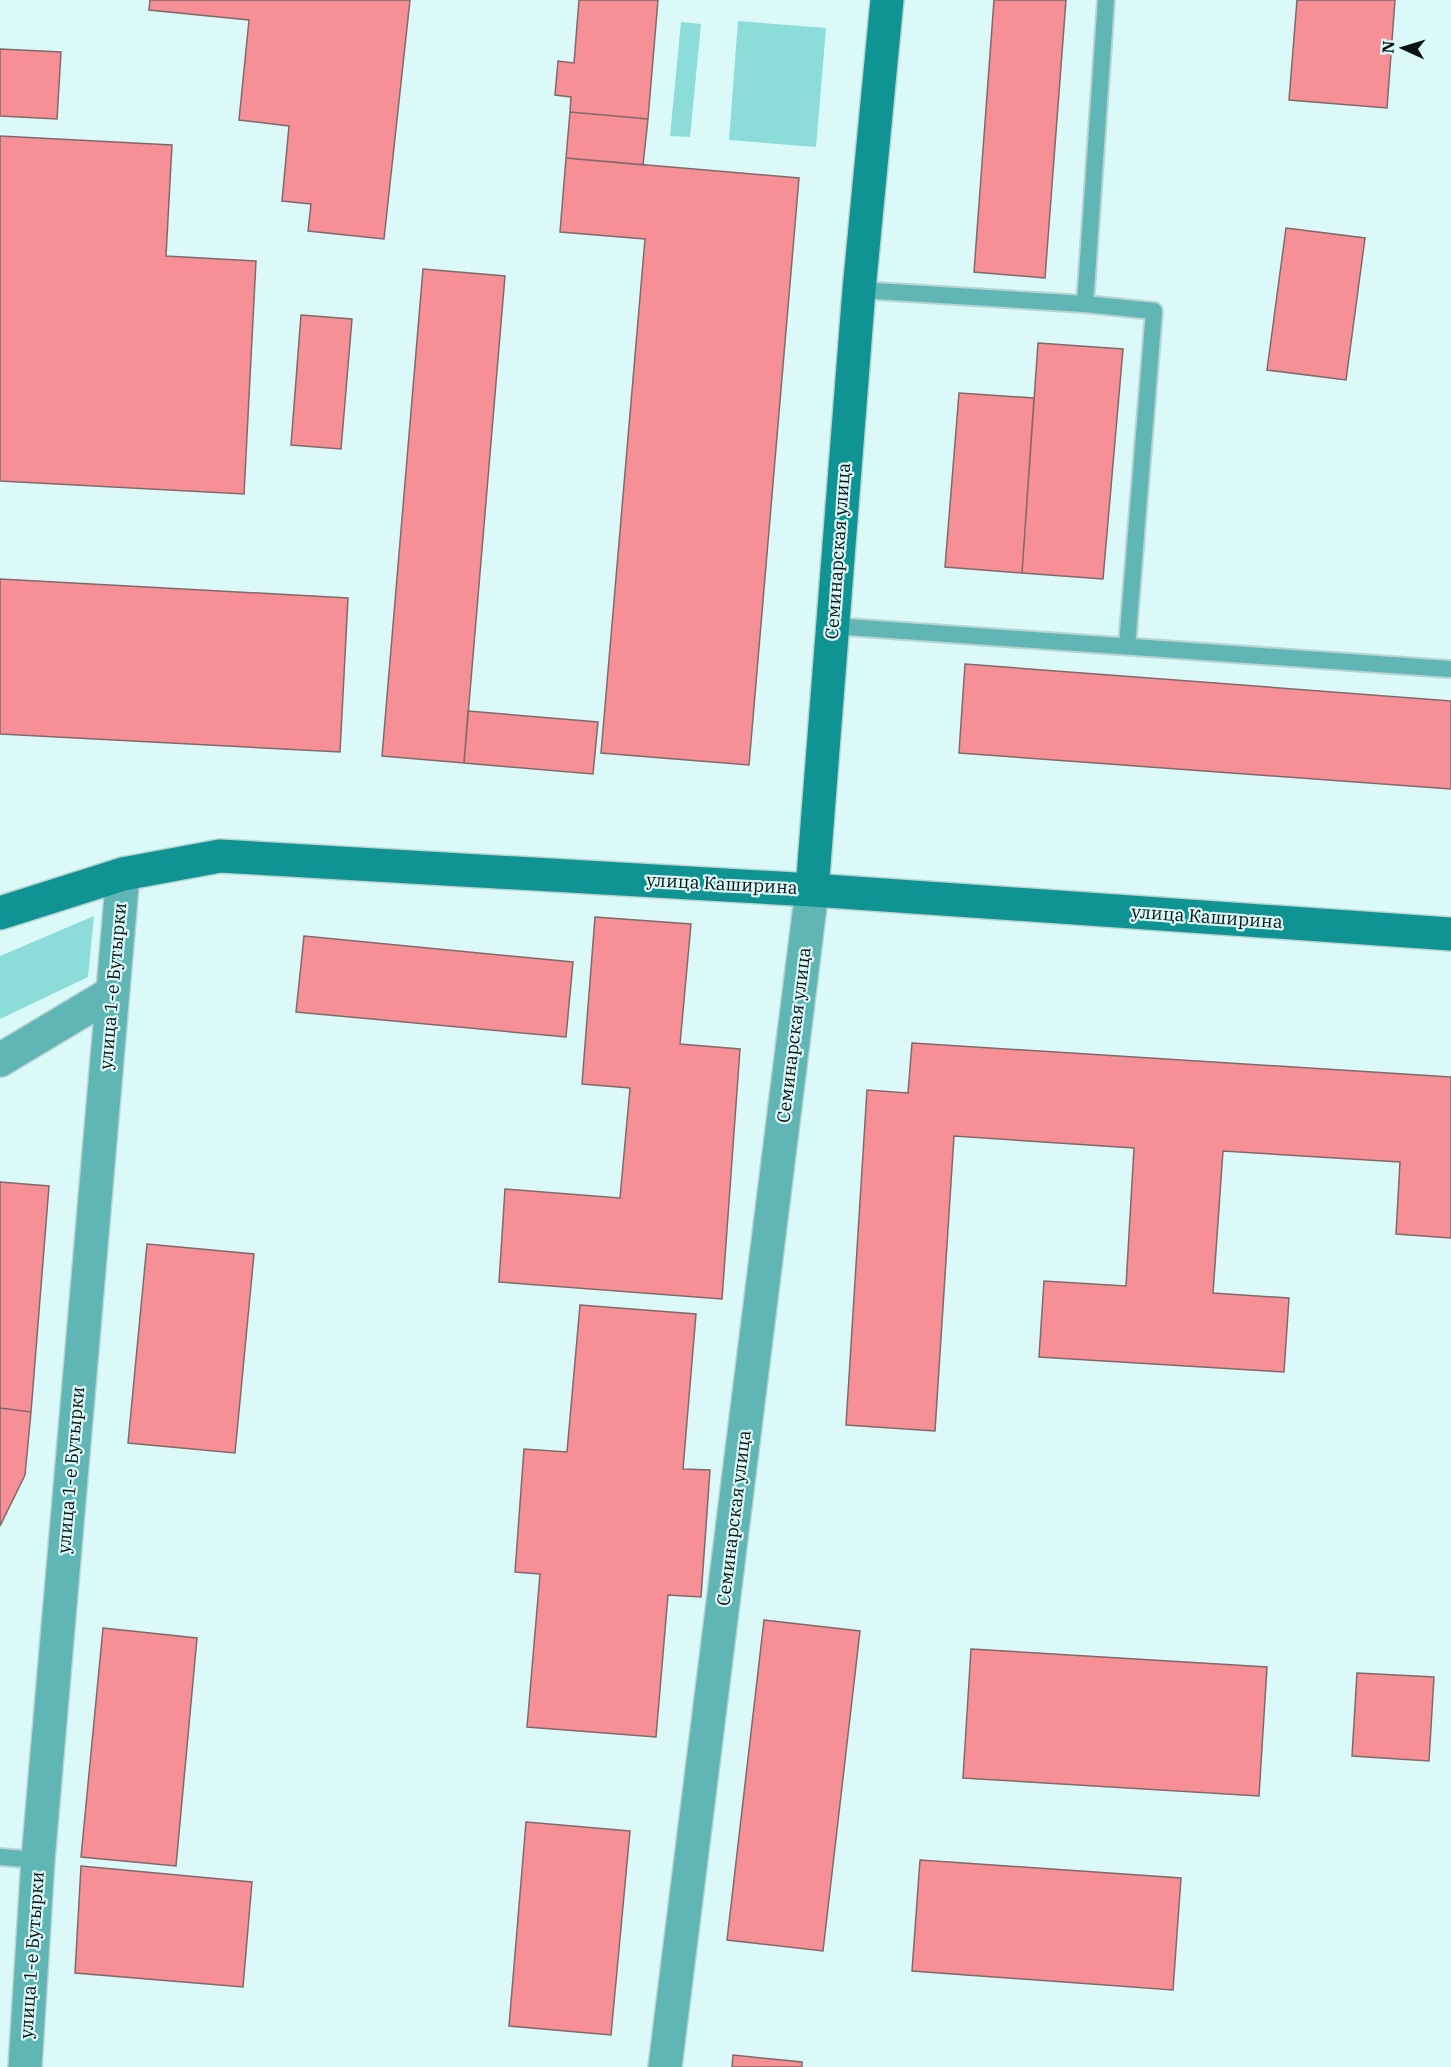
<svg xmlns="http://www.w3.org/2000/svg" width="1451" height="2067" viewBox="0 0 1451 2067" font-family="'IBM Plex Serif',serif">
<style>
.green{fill:#8cdcda}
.building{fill:#f78f97;stroke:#81696a;stroke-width:1.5}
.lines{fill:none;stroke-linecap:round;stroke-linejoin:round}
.service-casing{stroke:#b9d4d3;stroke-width:20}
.minor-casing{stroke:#b9d4d3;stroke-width:36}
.secondary-casing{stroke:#b9d4d3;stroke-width:36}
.service{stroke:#60b6b5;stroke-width:16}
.minor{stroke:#60b6b5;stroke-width:33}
.secondary{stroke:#0f9393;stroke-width:33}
.labels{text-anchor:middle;stroke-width:4.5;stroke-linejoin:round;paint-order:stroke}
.street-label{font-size:18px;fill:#071111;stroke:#dbf9f8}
</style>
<rect width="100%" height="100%" fill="#dbf9f8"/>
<path class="green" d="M738,21L826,28L816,147L729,140Z
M681,22L701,24L690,137L670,136Z
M94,916L88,977L0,1019V956Z"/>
<path class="building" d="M150,0H410L384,239L308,231L311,204L282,201L289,126L239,120L249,20L149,10Z
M579,0H658L648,119L570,112L571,97L555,95L558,61L574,63Z
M994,0H1066L1045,278L974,272Z
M1297,0H1395L1387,108L1289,100Z
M0,49L61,52L57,119L0,116Z
M570,112L648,119L643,165L566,158Z
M0,136L172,145L166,256L256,261L244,494L0,481Z
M566,158L799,178L749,765L601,753L645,239L560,232Z
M1286,228L1365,238L1346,380L1267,370Z
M423,269L505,276L464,763L382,756Z
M301,315L352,319L341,449L291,445Z
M1038,343L1123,349L1103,579L1022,573Z
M959,393L1034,398L1022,573L945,567Z
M0,579L348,598L340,752L0,734Z
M965,664L1451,701V789L959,753Z
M468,711L598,722L593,774L464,763Z
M595,917L691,924L680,1044L740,1049L722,1299L499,1282L505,1189L620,1198L630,1088L582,1084Z
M304,936L573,962L566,1037L296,1012Z
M912,1043L1451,1077V1238L1396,1234L1400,1162L1223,1151L1213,1293L1289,1298L1284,1372L1039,1357L1044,1281L1126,1286L1134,1148L954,1136L935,1431L846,1425L867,1090L908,1093Z
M0,1182L49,1186L31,1412L0,1408Z
M147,1244L254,1254L235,1453L128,1443Z
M580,1305L696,1314L683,1469L710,1470L701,1597L668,1595L656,1737L527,1727L540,1574L515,1572L524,1449L567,1452Z
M0,1408L31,1412L25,1475L0,1526Z
M764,1620L860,1631L823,1951L727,1940Z
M103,1628L197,1638L176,1866L81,1857Z
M971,1649L1267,1667L1259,1796L963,1778Z
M1357,1673L1434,1677L1429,1761L1352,1756Z
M526,1822L630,1831L611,2035L509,2026Z
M920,1860L1181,1878L1173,1990L912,1971Z
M81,1866L252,1882L243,1987L75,1973Z
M733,2055L802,2062V2067H732Z"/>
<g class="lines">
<g class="service-casing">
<path id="service" d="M859,290L1085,304L1106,0
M1085,304L1154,311L1127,646
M833,626L1449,669
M0,1857L38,1860"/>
</g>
<g class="minor-casing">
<path id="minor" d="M0,1060L112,993
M25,2067L38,1860L123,874
M665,2067L812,890"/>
</g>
<g class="secondary-casing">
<path id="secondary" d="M812,890L859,290L887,0
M0,913L123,874L220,856L812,890L1451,934"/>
</g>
<use href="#service" class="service"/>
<use href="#minor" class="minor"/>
<use href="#secondary" class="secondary"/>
</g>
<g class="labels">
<g class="street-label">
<text transform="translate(838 551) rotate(-86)" y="6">Семинарская улица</text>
<text transform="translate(722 884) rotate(3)" y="6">улица Каширина</text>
<text transform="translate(1207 917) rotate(4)" y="6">улица Каширина</text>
<text transform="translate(113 986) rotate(-85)" y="6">улица 1-е Бутырки</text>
<text transform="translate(794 1035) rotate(-83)" y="6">Семинарская улица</text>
<text transform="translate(71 1470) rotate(-85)" y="6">улица 1-е Бутырки</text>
<text transform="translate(734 1518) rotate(-83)" y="6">Семинарская улица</text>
<text transform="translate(32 1955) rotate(-86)" y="6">улица 1-е Бутырки</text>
</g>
</g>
<g transform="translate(1403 48) rotate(274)" stroke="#dbf9f8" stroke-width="4.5" paint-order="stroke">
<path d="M0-4.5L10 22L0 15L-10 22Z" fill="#071111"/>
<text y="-9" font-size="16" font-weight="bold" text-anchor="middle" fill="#071111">N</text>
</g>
</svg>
